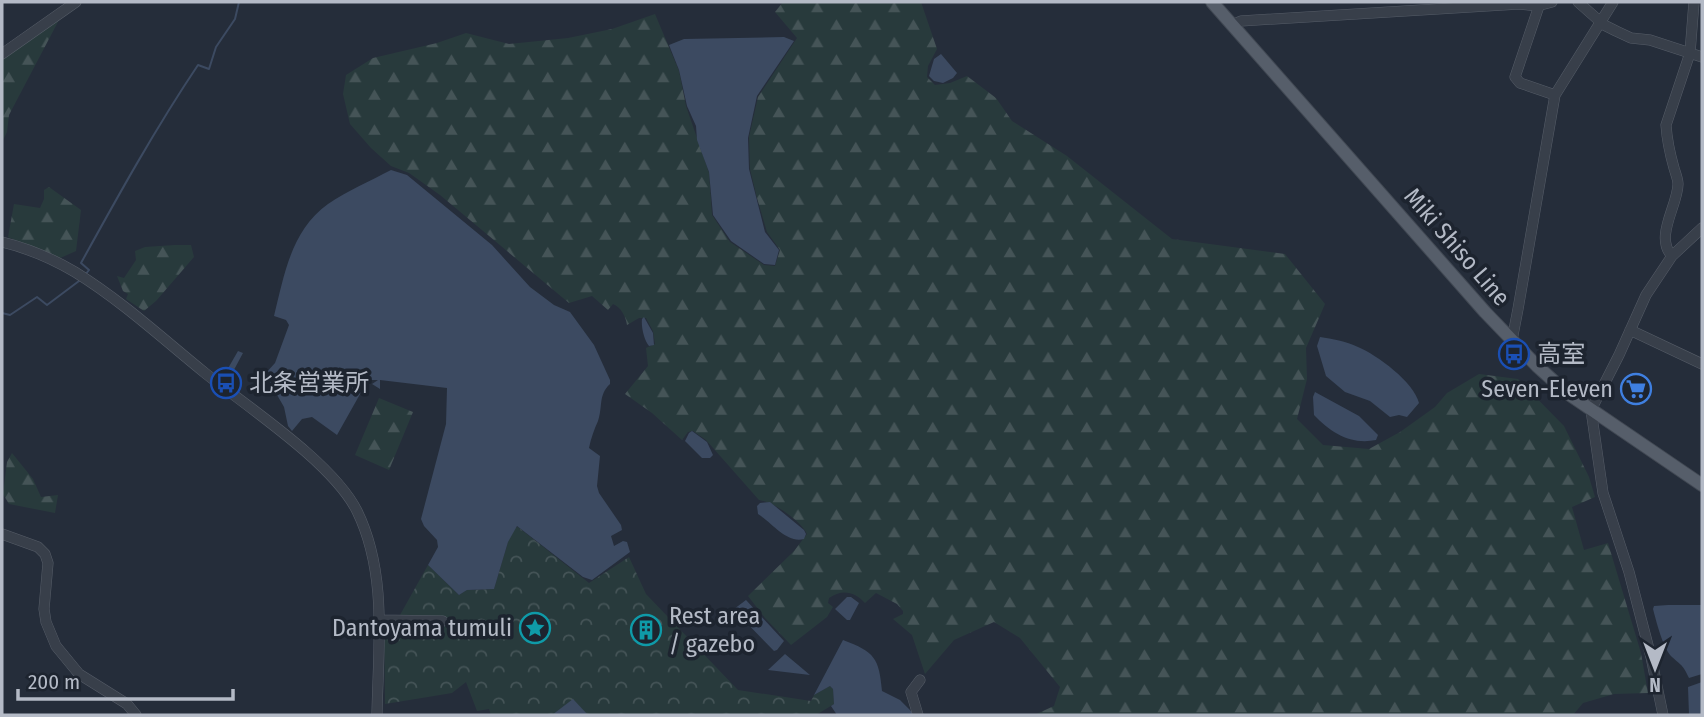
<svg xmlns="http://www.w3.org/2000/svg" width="1704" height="717" viewBox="0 0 1704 717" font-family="'Fira Sans Condensed','Noto Sans JP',sans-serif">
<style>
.forest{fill:url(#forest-firs)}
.park{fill:url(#park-crowns)}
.water{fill:#3c4a61}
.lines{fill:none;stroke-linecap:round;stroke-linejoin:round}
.stream{stroke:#3c4a61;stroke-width:2}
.minor-casing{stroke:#565d68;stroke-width:11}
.major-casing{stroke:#414853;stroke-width:14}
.minor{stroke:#383f4a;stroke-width:10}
.major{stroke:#565e6a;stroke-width:12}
.labels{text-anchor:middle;stroke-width:7;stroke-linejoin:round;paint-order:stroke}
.street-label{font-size:24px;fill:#b4bac6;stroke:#1d242f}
.poi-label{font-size:24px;fill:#b4bac6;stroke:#1d242f;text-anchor:start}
</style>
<defs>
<pattern id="forest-firs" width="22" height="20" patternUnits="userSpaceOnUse" patternTransform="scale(1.75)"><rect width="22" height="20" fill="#283a3c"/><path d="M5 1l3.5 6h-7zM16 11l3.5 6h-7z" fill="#455457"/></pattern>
<pattern id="park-crowns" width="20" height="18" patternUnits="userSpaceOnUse" patternTransform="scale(1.75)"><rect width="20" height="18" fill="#283a3c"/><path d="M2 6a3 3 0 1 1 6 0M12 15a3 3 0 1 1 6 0" fill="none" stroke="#455457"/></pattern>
</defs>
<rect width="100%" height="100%" fill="#252d3a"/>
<path class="forest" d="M783,2H921L937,49L928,66L927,77L935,85L950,83L967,76L996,98L1012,121L1067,156L1172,239L1285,254L1325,304L1306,348L1307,379L1297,419L1323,445L1369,449L1400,432L1435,407L1447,393L1479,374L1518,379L1564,426L1589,477L1595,497L1572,507L1584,550L1608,543L1641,653L1648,693L1614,694L1583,703L1573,715H1034L1054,706L1060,687L1020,638L994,622L954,640L925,674L912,635L893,619L903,614V611L897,604L876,593L865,603C855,591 841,589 829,598L828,603L833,607L827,617L791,645L765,618L748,596L794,551L807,534C801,521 774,502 759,500L706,440L693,431L688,432L682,440L652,413L625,394L648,366L646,348L655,344L653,331L646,318H639L627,325C626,317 621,307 613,304L608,310L592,296L569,303L440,195L409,173L391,166L371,148L350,124L343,94L346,75L373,58L437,43L466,33L509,44L568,38L612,29L655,14L679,71L686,106L709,173L712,215L730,242L764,265L775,266L780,250L767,232L757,198L750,169L749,137L758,97L797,38L775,12Z
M60,18L9,115L7,132L2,142V59Z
M49,187L81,210L76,251L58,259L8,237L14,204L40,208L44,199V190Z
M175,245H191L194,257L156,301L144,311L126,299L128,294L123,291L117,276L124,278L136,260L135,251L145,247Z
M379,398L413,412L389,470L355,455Z
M12,453L33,479L41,497L58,495L55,513L9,504L3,494L7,462Z"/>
<path class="park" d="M518,527L589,583L629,557L646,594L738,690L811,701L814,695L830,686L833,689L834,704L816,715H491L489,709L477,711L466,682L452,693L385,704L384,616L400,615L428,565L459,595L467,590L494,589L508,542L514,528Z"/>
<path class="water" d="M784,37L794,41L757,96L748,138L749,169L765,232L779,250L775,265L764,264L731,241L713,215L709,172L697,140L696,126L687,106L679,70L669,45L684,39Z
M941,54L957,73L953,78L943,83L934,81L929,76L934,59Z
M391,170L407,175L492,245L530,287L554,305L570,312L594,345L610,380V384C598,395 603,407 598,421C594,430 591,438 589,448L600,456L597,486L599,493L621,525L622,530L611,536L614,546L623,541L627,542L630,552L592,580L583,577L517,526L508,542L494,589L467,590L459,595L428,565L438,547L437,540L424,526L421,519L446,424L447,388L380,380V389L372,384L378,380H368L337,435L312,417L302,419L292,431L288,426L284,407L265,374L275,363L289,325L286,320L274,316C284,276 291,230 328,204C347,191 370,181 391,170Z
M644,317L653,333L654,345L649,346C644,340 641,327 642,319Z
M1320,337C1332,339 1346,341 1358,347C1377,355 1414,382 1419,403L1407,417L1399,415L1390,417L1370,401L1345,392L1326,376L1317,346Z
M238,351L243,353L228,381L223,377Z
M1315,392L1359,416L1378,435L1376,440C1351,445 1331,433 1314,415L1313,397Z
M692,431L707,442L713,455L710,458H702L685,441L689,433Z
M770,502L804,530L806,534L804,539C787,544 772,523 758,514L757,506L760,503Z
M847,597H851L859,603L850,620H847L835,609Z
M746,600L784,641L777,650L774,651L736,612L734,609Z
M1668,605H1702V674L1689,678C1683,665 1682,666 1672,657C1663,649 1656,620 1653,609L1654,606Z
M843,640C875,652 879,658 882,691L900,700L915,715H837L831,706L834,704L833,689L830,686L814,695Z
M785,654L810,675L768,670Z
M1702,682V715H1689L1688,687Z
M573,699L588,715H552Z"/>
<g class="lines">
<path class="stream" d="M85,275L89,270L81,263C118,196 155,129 198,65L209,69L216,47L235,19L239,2
M2,313L10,315L37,297L47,305L79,281"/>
<g class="minor-casing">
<path id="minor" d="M1578,2L1604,25L1616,31L1631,38L1650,40L1702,57
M1539,6L1515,77L1520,83L1555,95
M1232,25L1241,21L1519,4L1537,6L1552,2
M2,54L76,2
M2,242C27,248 53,259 75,272C122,301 163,339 205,373C249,408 333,463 357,511C388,574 378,648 377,715
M1672,256C1654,237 1678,205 1678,184C1678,179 1675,172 1674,168C1670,154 1667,140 1666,125L1690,53L1694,2
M1630,330L1702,364
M1509,338L1513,335L1518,309L1555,95L1613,2
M2,534L38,547L45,554L48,563L44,609L46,622L56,646L79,674L127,704L136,715
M378,620L443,621
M918,715L911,692L920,680
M1663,715L1651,657L1629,572L1603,493L1591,410L1619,355L1646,295L1672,256L1702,228"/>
</g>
<g class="major-casing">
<path id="major" d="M1212,2L1485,312L1537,366L1567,393L1702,485"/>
</g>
<use href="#minor" class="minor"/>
<use href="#major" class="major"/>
</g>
<defs>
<g id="bus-ring" transform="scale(1.575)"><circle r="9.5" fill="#1d242f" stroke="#1a4fb4" stroke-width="1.5"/><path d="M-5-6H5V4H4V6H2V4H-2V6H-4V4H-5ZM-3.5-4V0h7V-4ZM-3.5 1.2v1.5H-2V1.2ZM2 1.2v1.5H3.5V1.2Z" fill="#1a4fb4"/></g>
<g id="supermarket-ring" transform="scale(1.575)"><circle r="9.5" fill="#1d242f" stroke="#3f7fe0" stroke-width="1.5"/><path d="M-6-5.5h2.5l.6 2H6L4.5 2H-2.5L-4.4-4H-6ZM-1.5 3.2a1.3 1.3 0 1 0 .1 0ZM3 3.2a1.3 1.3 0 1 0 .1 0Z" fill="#3f7fe0"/></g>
<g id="sight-ring" transform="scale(1.575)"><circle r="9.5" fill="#1d242f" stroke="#0f9aa8" stroke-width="1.5"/><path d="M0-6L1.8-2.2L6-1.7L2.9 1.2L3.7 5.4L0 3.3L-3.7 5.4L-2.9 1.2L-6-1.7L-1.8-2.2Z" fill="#0f9aa8"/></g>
<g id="building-ring" transform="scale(1.575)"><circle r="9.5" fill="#1d242f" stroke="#0f9aa8" stroke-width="1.5"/><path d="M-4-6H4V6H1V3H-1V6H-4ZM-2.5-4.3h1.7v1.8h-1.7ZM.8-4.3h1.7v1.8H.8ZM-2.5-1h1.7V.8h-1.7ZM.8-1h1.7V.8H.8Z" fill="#0f9aa8"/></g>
</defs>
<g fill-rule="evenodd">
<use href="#bus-ring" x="1514" y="354"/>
<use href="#bus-ring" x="226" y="383"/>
<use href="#supermarket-ring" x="1636" y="389"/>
<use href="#sight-ring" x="535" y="628"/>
<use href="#building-ring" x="646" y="630"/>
</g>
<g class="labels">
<g class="street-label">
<text transform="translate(1457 247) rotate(49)" y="8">Miki Shiso Line</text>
</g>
<g class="poi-label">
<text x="1537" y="362">高室</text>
<text x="249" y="391">北条営業所</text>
<text x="1613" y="397" text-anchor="end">Seven-Eleven</text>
<text x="669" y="624">Rest area<tspan x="669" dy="28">/ gazebo</tspan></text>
<text x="512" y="636" text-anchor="end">Dantoyama tumuli</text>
</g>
</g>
<rect width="1704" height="717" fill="none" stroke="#b4bac6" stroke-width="7"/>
<g transform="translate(1655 668) rotate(180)" stroke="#1d242f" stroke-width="5" paint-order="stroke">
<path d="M0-5L12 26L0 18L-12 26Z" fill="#b4bac6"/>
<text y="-10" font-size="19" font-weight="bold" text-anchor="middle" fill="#b4bac6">N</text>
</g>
<path d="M18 689v10h215v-10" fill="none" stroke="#b4bac6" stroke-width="3.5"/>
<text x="28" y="689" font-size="21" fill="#b4bac6" stroke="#1d242f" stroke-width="5" paint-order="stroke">200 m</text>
</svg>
